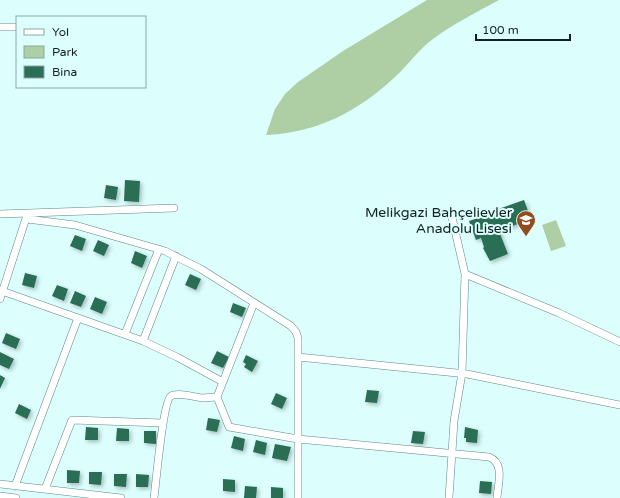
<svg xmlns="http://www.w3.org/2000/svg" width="620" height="498" viewBox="0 0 620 498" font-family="'Varela Round',sans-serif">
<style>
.green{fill:#aecfa3}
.building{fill:#2c6e56;filter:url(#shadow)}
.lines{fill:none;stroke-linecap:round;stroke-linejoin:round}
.minor-casing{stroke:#608786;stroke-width:8}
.minor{stroke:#fff;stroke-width:7}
.labels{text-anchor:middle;stroke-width:4;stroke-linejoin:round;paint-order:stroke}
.poi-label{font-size:14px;fill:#112121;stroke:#dcfefd;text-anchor:end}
</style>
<defs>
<filter id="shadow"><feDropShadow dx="2" dy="2" stdDeviation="2" flood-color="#0004"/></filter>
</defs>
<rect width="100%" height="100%" fill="#dcfefd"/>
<path class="green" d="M427,0H499C477,12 453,24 433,39C419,49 409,64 396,76C359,111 317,133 266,135L275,109L285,94L298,82L343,51Z
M556,220L566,246L551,251L542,225Z"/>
<path class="building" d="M125,180L140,181L139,202L124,201Z
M106,185L118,187L116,200L104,198Z
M524,200L531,219L499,231L508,254L490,261L483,248L484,247L481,238L476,240L469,221L487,215V213Z
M75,235L86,239L82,251L70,246Z
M98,240L109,245L104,256L93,251Z
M135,251L147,256L142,268L131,263Z
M25,273L37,276L34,288L22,285Z
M190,274L201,279L196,290L185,285Z
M57,285L68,289L64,301L52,296Z
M75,291L86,296L81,307L70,303Z
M95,297L107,302L102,314L90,309Z
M233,303L246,308L242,317L230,312Z
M6,333L20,339L16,349L2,343Z
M217,351L229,357L223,368L211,363Z
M0,352L14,359L9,369L0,365Z
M246,355L258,361L252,372L244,367L246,364L243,362Z
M0,375L5,378L0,389Z
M367,390L379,391L377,403L365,402Z
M276,393L287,398L282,409L271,404Z
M19,404L31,410L27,419L15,413Z
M208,418L220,420L217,432L206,430Z
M86,427L98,428V440H85Z
M465,427L478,430L477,443L466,442V438H464Z
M117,428L129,429V441H116Z
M144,431H156V444L144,443Z
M413,431L425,432L423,444L411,443Z
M234,436L245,439L243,451L231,448Z
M256,440L267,443L265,455L253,452Z
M275,444L291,447L287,461L272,458Z
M67,470L80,471L79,483H67Z
M89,472H102L101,485L89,484Z
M114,474H127L126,487L114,486Z
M136,474L149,475L148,487H136Z
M223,479L235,480V492L223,491Z
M480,481L492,482L491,494L479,493Z
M245,486L257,487L256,498H244Z
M271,487L283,488V498H271Z"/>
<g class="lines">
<g class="minor-casing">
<path id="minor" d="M0,27H17
M0,214L174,208
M27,219L75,225L165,251L201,269L291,326L296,332L298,338V498
M465,274L559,313L620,342
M2,291L143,341L177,357L223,382
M0,299L27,215
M254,303L217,397L229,427L298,439L489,457C505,463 498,484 497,498
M125,334L159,249
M143,341L176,256
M298,357L467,374L620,405
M0,484L121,498
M15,486L78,318
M45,489L72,420L163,423
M0,496L16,498
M154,498C156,483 163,401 171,396C177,392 195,397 202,398C207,398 212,397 217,397
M449,498L454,421L462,373L465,274L451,213"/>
</g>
<use href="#minor" class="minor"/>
</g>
<defs>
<g id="school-pin" transform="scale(1)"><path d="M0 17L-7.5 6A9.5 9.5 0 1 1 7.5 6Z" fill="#904d1d" stroke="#dcfefd"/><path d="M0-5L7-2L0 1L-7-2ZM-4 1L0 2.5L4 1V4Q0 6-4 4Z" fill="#fff"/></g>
</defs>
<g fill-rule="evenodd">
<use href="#school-pin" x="526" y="220"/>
</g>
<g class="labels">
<g class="poi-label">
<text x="512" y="217">Melikgazi Bahçelievler<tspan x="512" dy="16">Anadolu Lisesi</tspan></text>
</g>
</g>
<rect x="16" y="16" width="130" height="72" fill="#dcfefd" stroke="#8ba6a5"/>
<rect x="24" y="29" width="20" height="6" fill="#ffffff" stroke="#8ba6a5"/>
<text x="52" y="36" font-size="12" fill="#112121">Yol</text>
<rect x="24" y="46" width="20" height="12" fill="#aecfa3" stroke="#8ba6a5"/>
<text x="52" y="56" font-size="12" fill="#112121">Park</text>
<rect x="24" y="66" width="20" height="12" fill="#2c6e56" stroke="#8ba6a5"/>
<text x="52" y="76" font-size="12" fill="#112121">Bina</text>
<path d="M476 34v6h94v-6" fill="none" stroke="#112121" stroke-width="2"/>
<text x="482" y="34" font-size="12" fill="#112121" stroke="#dcfefd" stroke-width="3" paint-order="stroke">100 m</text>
</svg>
